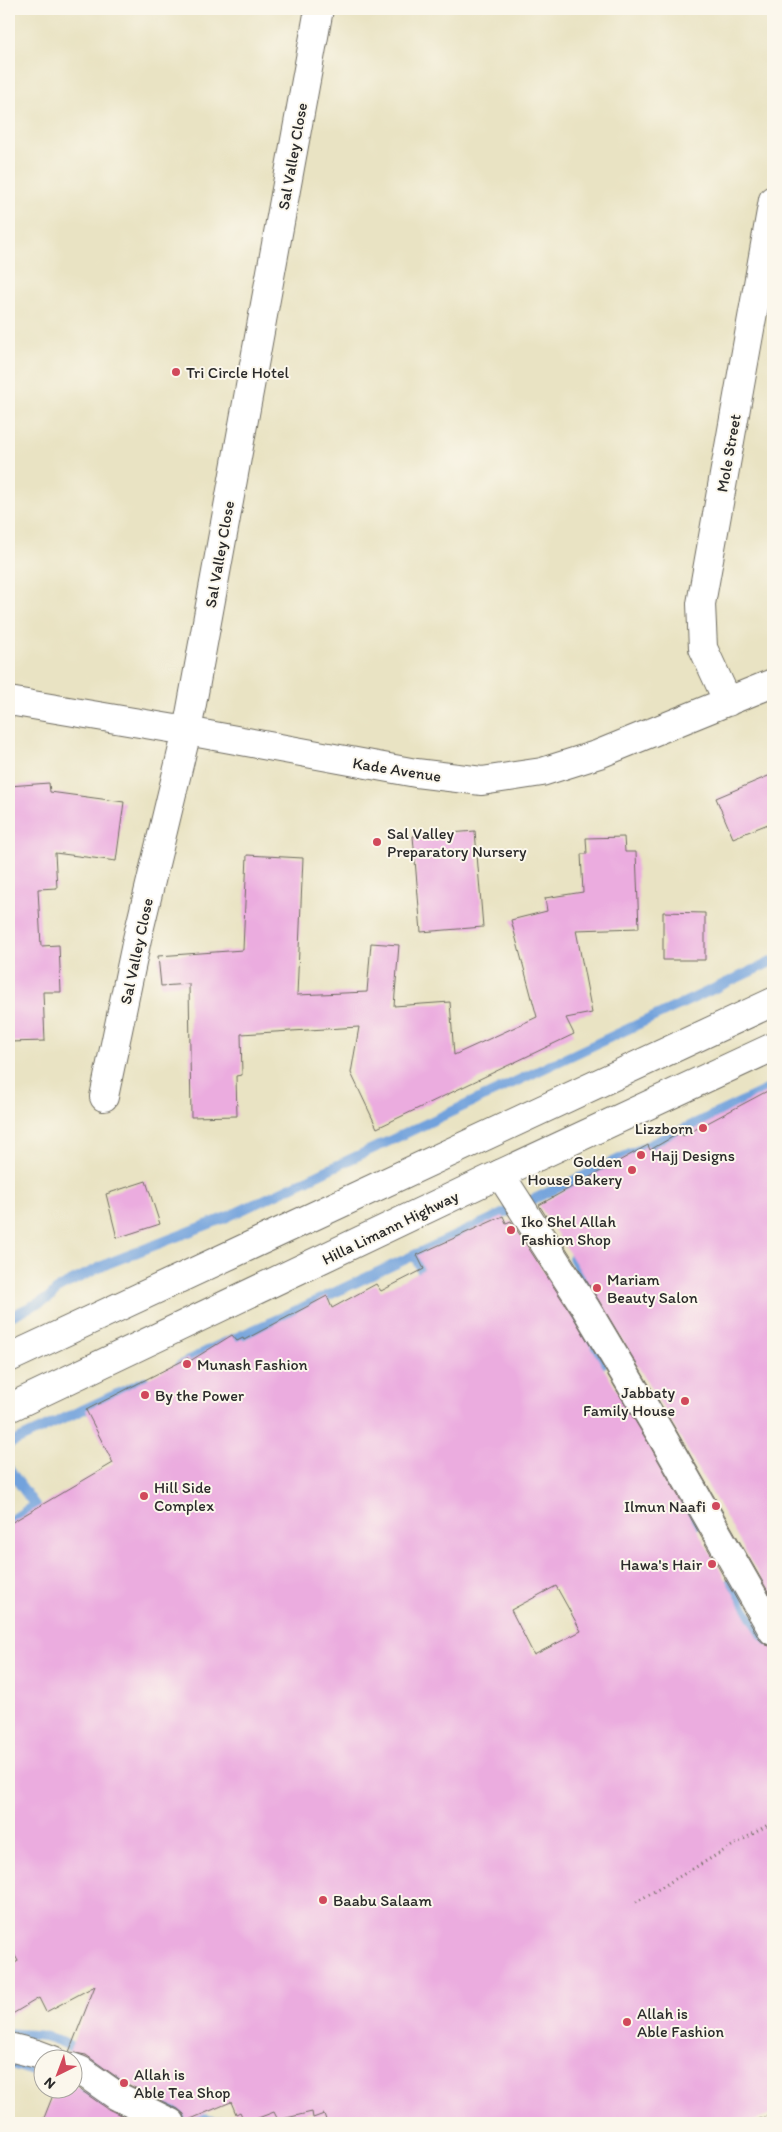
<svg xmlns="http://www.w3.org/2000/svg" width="782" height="2132" viewBox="0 0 782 2132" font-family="Itim,sans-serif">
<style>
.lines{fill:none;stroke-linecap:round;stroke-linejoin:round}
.stream{stroke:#72a2dc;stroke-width:10}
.building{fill:#ebacdf;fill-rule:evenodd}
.minor-casing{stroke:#6e6b60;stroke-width:30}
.secondary-casing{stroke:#6e6b60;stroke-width:30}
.path{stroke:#6e6b60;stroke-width:3;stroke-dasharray:1 4;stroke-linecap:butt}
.minor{stroke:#fff;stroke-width:28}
.secondary{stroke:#fff;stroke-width:28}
.poi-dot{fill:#d1495b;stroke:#fbf7ec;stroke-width:2}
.labels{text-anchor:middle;stroke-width:4;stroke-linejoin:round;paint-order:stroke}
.street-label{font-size:16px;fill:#2b2b2b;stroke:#fbf7ec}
.poi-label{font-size:16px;fill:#2b2b2b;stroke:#fbf7ec;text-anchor:start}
</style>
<rect width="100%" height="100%" fill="#fbf7ec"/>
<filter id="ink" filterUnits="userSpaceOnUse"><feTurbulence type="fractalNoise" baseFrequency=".02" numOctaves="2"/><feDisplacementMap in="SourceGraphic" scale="10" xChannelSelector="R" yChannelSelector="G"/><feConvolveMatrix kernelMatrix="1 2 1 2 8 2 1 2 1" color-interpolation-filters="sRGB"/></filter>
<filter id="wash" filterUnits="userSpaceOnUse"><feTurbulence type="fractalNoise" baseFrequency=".0096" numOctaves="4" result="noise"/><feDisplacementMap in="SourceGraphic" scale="20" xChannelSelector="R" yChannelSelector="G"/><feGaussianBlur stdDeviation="1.12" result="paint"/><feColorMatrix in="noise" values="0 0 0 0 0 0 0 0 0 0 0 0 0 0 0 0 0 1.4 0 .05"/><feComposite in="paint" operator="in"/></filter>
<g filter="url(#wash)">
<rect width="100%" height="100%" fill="#e9e3c3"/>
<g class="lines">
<path class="stream" d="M414,1254L427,1282
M573,1258L599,1304
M9,1317L49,1298L60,1287L109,1263L227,1217L773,961
M575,1321L603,1363
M179,1366L213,1348L280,1318L773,1087
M9,1444L145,1381
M9,1469L44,1518
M673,1483L686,1507L698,1524
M9,1522L35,1505
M730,1583L773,1661
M9,2033C20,2035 32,2034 44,2036C72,2043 96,2061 116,2081
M9,2063L42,2074
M71,2090L138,2123
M168,2109L213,2121H313L323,2123"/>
</g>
<g id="blocks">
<path class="building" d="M773,774V822L733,838L716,798Z
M49,783L50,792L124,802L116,861L55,853L57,888L38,889L41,946L59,945L61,992H43L45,1041L9,1042V914H11L9,880V786Z
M475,831L483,927L421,932L413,836Z
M624,837L625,852H636L639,928L576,930L592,1013L566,1018L574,1034L377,1128L351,1073L359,1027L241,1034L242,1075L236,1076L237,1116L191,1117L189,984L161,986L158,956L243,950L247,855L303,858L297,995L367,992L371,943L399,945L394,1006L450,1002L454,1055L537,1017L511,920L547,911L545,898L583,892L581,854H587L586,838Z
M663,912L705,913V960H663Z
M773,1088V1600L676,1430L598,1299L539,1205L648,1145L650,1150L681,1132L683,1136Z
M146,1181L160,1224L117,1238L106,1194Z
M503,1216L506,1223L511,1221L572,1315L650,1446L759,1639L766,1645L773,1647V2114L749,2123H327L324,2114L313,2118L312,2112L278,2120L274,2112L245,2123L240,2112L236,2114L231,2102L186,2121L184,2114L178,2109L125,2083L86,2055L69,2052L95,1986L46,2012L39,1998L9,2016V1967L18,1961L9,1945V1524L113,1463L86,1410L188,1358L190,1361L232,1335L237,1341L243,1338L244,1340L327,1296L332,1308L376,1284L381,1291L424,1269L417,1255ZM556,1586L581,1631L534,1655L511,1610Z
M72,2084L108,2109L137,2123H42L55,2090H72Z"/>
</g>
</g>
<g filter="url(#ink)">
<use href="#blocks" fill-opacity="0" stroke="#6e6b60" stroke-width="1"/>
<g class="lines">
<g class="minor-casing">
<path id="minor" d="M9,701L187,731L416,773L482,781L542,772L599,754L773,683
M728,702L703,648L701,604L773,200
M104,1097L137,939L187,731L319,9
M500,1174L585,1307L663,1438L773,1631
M9,2047L37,2054L53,2060
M72,2067L80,2070L117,2096L171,2123"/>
</g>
<g class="secondary-casing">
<path id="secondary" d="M9,1358L773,1002
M9,1408L500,1174L773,1047"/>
</g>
<path class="path" d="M636,1902L773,1822"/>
<use href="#minor" class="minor"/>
<use href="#secondary" class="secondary"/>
</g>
</g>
<g class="poi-dot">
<circle cx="176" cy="372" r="5"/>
<circle cx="377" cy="842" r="5"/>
<circle cx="703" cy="1128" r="5"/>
<circle cx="641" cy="1155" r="5"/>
<circle cx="632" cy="1170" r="5"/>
<circle cx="511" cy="1230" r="5"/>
<circle cx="597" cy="1288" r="5"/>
<circle cx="187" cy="1364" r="5"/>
<circle cx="145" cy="1395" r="5"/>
<circle cx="685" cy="1401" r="5"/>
<circle cx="144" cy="1496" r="5"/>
<circle cx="716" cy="1506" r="5"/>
<circle cx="712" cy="1564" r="5"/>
<circle cx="323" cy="1900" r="5"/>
<circle cx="627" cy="2022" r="5"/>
<circle cx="124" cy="2083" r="5"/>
</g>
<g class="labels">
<g class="street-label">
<text transform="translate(292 156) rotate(-80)" y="6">Sal Valley Close</text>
<text transform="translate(728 453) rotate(-80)" y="6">Mole Street</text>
<text transform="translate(219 554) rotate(-80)" y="6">Sal Valley Close</text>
<text transform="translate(397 769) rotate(9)" y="6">Kade Avenue</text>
<text transform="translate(136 951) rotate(-78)" y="6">Sal Valley Close</text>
<text transform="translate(390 1227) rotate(-26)" y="6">Hilla Limann Highway</text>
</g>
<g class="poi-label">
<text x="186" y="378">Tri Circle Hotel</text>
<text x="387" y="839">Sal Valley<tspan x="387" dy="18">Preparatory Nursery</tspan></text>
<text x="693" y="1134" text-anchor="end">Lizzborn</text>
<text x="651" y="1161">Hajj Designs</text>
<text x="622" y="1167" text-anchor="end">Golden<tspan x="622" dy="18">House Bakery</tspan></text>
<text x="521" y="1227">Iko Shel Allah<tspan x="521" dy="18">Fashion Shop</tspan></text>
<text x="607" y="1285">Mariam<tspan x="607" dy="18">Beauty Salon</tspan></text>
<text x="197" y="1370">Munash Fashion</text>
<text x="675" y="1398" text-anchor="end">Jabbaty<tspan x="675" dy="18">Family House</tspan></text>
<text x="155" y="1401">By the Power</text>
<text x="154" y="1493">Hill Side<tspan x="154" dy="18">Complex</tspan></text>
<text x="706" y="1512" text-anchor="end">Ilmun Naafi</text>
<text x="702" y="1570" text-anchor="end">Hawa's Hair</text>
<text x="333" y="1906">Baabu Salaam</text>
<text x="637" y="2019">Allah is<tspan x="637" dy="18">Able Fashion</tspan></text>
<text x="134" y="2080">Allah is<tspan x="134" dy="18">Able Tea Shop</tspan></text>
</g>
</g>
<rect width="782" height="2132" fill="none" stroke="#fbf7ec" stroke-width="30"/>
<g transform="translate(58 2074) rotate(222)"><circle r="24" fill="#fbf7ec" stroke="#a8a59f"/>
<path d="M0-4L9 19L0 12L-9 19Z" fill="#d1495b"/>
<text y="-8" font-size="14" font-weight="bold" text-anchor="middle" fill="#2b2b2b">N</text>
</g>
</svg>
